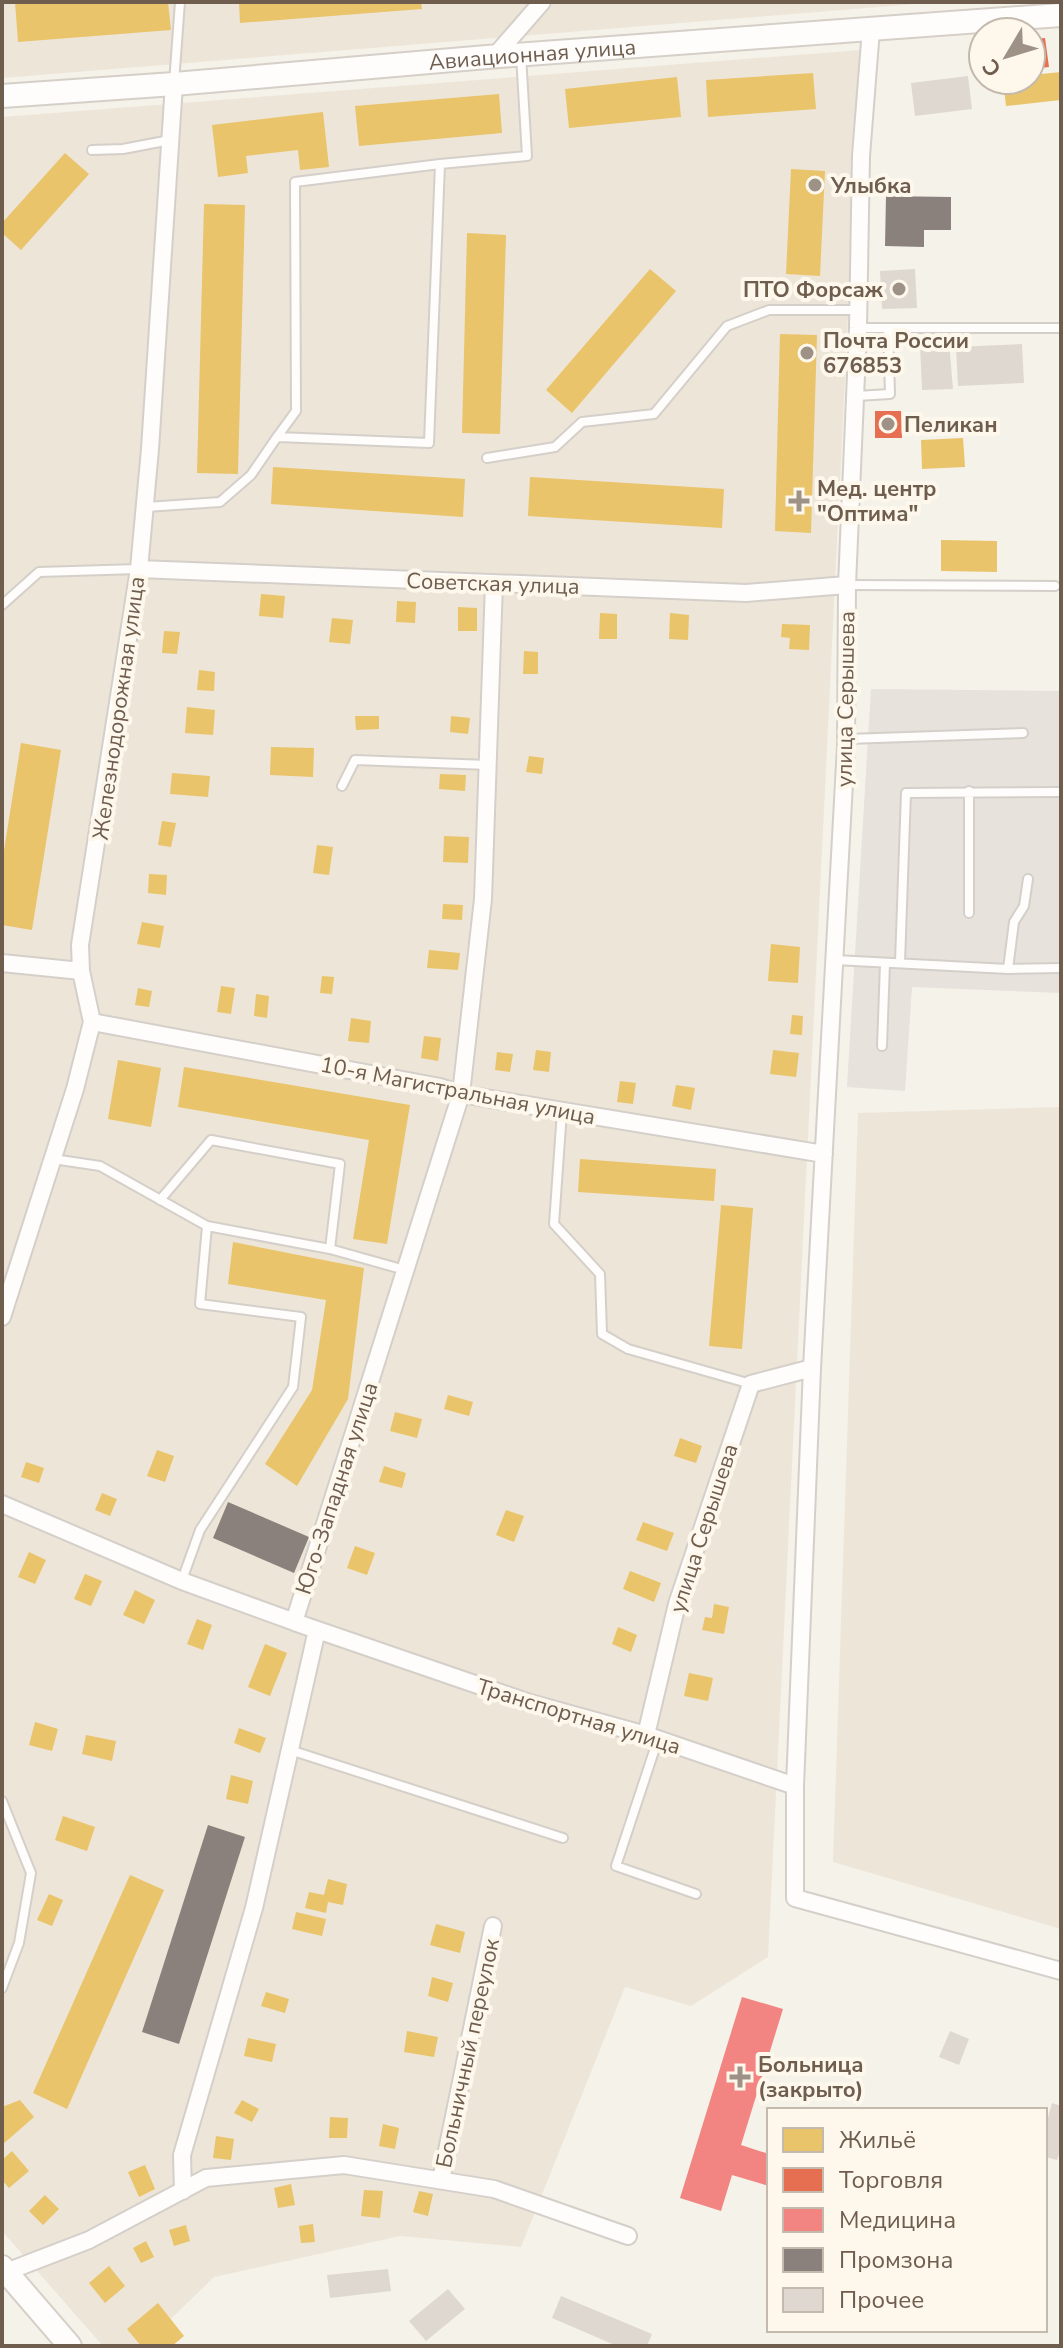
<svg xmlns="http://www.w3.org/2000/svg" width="1063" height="2348" viewBox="0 0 1063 2348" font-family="'Nunito Sans',sans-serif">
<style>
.residential{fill:#ede5d8}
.industrial{fill:#e7e2db}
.homes{fill:#e9c46a}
.shops{fill:#e76f51}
.health{fill:#f28482}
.industry{fill:#8a817c}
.building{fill:#ded8d0}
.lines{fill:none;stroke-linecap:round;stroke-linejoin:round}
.lane-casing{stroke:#d4cfc9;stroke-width:12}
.street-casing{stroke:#d4cfc9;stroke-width:20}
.secondary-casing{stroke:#d5cfc8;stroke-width:26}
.lane{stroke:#fefdfc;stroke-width:8}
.street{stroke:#fefdfc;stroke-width:16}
.secondary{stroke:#fefdfc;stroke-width:22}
.poi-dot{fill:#9e9185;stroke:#fdf7ec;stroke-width:3}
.labels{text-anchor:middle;stroke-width:8;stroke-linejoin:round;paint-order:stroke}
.street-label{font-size:22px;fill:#6f5d4e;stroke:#fdf7ec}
.poi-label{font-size:22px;font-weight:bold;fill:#6f5d4e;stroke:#fdf7ec;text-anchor:start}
</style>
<rect width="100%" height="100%" fill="#f5f2ea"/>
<path class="residential" d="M2,2H940L2,78Z
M861,50L768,1957L691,2006L625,1987L521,2247L400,2236L214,2277L143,2346H103L2,2231V117Z
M1061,1107V1929L833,1862L858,1113Z"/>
<path class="industrial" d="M871,689L1061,691V993L912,987L905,1091L847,1087Z"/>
<path class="homes" d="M15,2H168L171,30L18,42Z
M239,2H421L422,9L240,23Z
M1061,72V100L1006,106L1003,80H1031V75Z
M813,73L816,109L708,117L706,80Z
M677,77L681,117L569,128L565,89Z
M499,94L502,133L359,146L355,106Z
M323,112L329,167L300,170L298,150L246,156L248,173L218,177L212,125Z
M65,153L89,174L21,250L2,233V223Z
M791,169L825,171L820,276L786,274Z
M204,204L245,205L238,474L197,473Z
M467,233L506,235L500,434L462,433Z
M650,269L676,291L572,413L546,390Z
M780,334L817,335L811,533L775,531Z
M963,438L965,467L922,469L921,440Z
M273,467L465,479L463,517L271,504Z
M530,477L724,489L722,528L528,516Z
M941,540L997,541V572L941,571Z
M261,594L285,596L283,618L259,616Z
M397,601L416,602L415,623L396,622Z
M458,607L477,608V631H458Z
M600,613L617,614V639H599Z
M670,613L689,615L688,640L669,639Z
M332,618L353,620L350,644L329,642Z
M782,624L810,625L809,650L789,649L790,638L781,637Z
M164,631L180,632L177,654L162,653Z
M524,651L538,652V674H523Z
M199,670L215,672L214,691L197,690Z
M187,707L215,710L213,735L185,733Z
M355,716H379V729L356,730Z
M451,716L470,718L468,734L450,732Z
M21,743L61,750L32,930L2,925V863Z
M271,747L314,748L313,777L270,775Z
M529,756L544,758L542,774L526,772Z
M172,773L210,776L208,797L170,794Z
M440,774L466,775L465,791L439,789Z
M162,821L176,823L171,847L158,845Z
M444,836L469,837L468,863L443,862Z
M317,845L333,847L329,875L313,873Z
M149,874L167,875L166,895L148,893Z
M443,904L463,905L462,920L442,919Z
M142,922L164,926L160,948L137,944Z
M771,944L800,947L798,983L768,981Z
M429,950L460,953L458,970L427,968Z
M322,976L334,977L332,994L320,993Z
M221,986L235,988L231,1014L217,1012Z
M138,988L152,991L149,1007L135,1005Z
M256,994L269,996L267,1018L254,1016Z
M792,1015L803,1016L802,1035L790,1034Z
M351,1018L371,1021L369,1043L348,1041Z
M424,1036L441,1038L438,1061L421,1058Z
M536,1050L551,1052L549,1072L533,1070Z
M773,1050L799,1053L796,1077L770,1074Z
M497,1052L513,1054L510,1072L495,1070Z
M118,1060L161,1068L151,1127L108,1119Z
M184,1067L410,1105L387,1244L353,1239L369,1140L178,1107Z
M620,1081L636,1083L633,1104L617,1102Z
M676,1085L695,1088L691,1110L672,1106Z
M580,1159L716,1169L714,1201L578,1192Z
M721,1205L753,1208L742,1349L709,1346Z
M233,1242L364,1268L348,1399L297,1486L265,1464L312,1390L326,1300L228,1284Z
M448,1395L473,1402L469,1416L444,1409Z
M395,1412L422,1419L417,1438L390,1431Z
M680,1438L702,1446L696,1463L674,1456Z
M157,1450L174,1456L165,1482L147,1476Z
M26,1462L44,1468L39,1483L21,1477Z
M384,1466L406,1473L402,1488L379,1482Z
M102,1493L117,1499L110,1516L95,1510Z
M506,1510L524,1516L514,1542L496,1535Z
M643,1522L674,1533L667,1551L636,1540Z
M355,1546L375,1553L367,1575L347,1568Z
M29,1552L46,1560L35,1584L18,1577Z
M630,1571L661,1583L654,1602L623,1589Z
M85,1574L102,1581L91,1606L74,1599Z
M135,1590L155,1600L144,1624L123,1615Z
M714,1604L729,1607L724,1634L702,1630L705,1617L712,1618Z
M197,1619L212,1625L203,1650L187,1644Z
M618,1627L637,1635L631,1652L612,1644Z
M265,1644L287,1653L270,1696L248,1687Z
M689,1673L713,1678L708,1701L684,1696Z
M35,1722L58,1729L52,1751L29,1745Z
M239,1728L266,1738L260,1753L234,1743Z
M86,1735L116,1741L112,1761L82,1754Z
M231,1775L253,1781L248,1804L226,1799Z
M63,1816L95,1827L87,1851L55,1840Z
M130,1875L164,1890L67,2109L33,2093Z
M328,1879L347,1884L343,1905L328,1902L326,1913L305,1908L309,1892L324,1895Z
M49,1894L63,1900L52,1926L37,1920Z
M296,1912L326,1919L322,1936L292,1929Z
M436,1924L465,1932L460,1953L430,1945Z
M432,1977L453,1983L448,2002L428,1996Z
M266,1992L289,1999L285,2013L261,2006Z
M407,2031L438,2037L434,2057L404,2052Z
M248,2038L276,2044L272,2062L244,2056Z
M20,2100L34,2117L2,2145V2107Z
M242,2100L259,2109L252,2122L234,2113Z
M330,2117L348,2118L347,2138H329Z
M383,2124L399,2128L395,2149L379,2146Z
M216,2136L234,2139L231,2160L213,2158Z
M12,2151L29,2171L9,2188L2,2180V2160Z
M145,2165L155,2189L139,2197L128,2172Z
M291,2184L295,2205L278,2208L274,2188Z
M364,2190L383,2191L380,2218L361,2216Z
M419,2191L433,2194L428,2216L413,2212Z
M45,2195L59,2209L43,2225L29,2211Z
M313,2224L315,2242L301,2243L299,2226Z
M186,2225L190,2241L174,2246L169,2230Z
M146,2241L154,2257L141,2263L133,2248Z
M109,2266L125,2286L105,2303L89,2283Z
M158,2303L184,2336L172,2346H141L127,2329Z"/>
<path class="shops" d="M1045,38L1049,67L1032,69L1031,39Z
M875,411H901L902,438H875Z"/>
<path class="health" d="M742,1997L783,2009L741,2145L769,2154V2186L732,2175L721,2211L680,2198Z"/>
<path class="industry" d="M886,196L951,197V230H924V247L885,246Z
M228,1502L309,1537L294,1573L213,1538Z
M208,1825L245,1837L179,2044L142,2032Z"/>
<path class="building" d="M968,76L972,109L915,116L911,83Z
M915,269L917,308L882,309L880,271Z
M949,342L953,389L922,390L920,344Z
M1022,344L1024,383L958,386L956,347Z
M950,2031L969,2039L959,2065L939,2057Z
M1052,2103L1061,2106V2148L1057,2160L1045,2157V2129Z
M388,2269L391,2291L330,2298L327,2275Z
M448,2289L465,2309L426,2341L409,2321Z
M561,2296L652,2334L647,2346H617L552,2318Z"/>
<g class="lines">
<g class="lane-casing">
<path id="lane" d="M174,83L180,2
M92,150L123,149L170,140
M440,164L527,156L521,55
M859,328H1061
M856,396L890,394L888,328
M487,458L555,447L582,422L654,414L727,326L769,310H858
M146,507L220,502L251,475L277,437L429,443L440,164L295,182L296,411L277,437
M847,585L1055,586
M2,605L39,572L138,569
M847,739L1023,733
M342,786L355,760L488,765
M969,791V913
M835,960L1008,969L1061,968
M900,962L906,793L1061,792
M1008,969L1014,922L1024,906L1028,879
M882,1046L885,964
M562,1111L554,1224L600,1274L602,1334L628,1349L751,1384
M53,1159L100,1166L207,1226L330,1249L405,1270
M160,1200L211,1140L340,1164L330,1249
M182,1580L200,1530L293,1387L301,1317L200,1304L207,1226
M658,1739L616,1866L696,1894
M290,1750L563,1838
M2,1801L31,1873L19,1943L2,1988"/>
</g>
<g class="street-casing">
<path id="street" d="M871,29L861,156L858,328L847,585L846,746L812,1368L795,1786V1898L1061,1971
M495,56L542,2
M139,569L746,593L847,585
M2,963L81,971
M92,1022L440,1087L461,1094L824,1154
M2,1317L75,1089L92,1022L81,971L80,945L139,569L150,449L174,84
M2,1504L182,1581L303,1625L530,1703L646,1735L795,1786
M646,1735L677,1604L751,1384L812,1368
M441,2180L493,1926
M183,2191L182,2155L254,1908L317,1630L294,1622L461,1094L483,899L494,583
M6,2272L89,2240L206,2178L344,2165L494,2189L628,2236"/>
</g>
<g class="secondary-casing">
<g id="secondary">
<path id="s1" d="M2,96L174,84L487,57L1061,15"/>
<path d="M2,2267L70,2346"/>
</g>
</g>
<use href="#lane" class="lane"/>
<use href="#street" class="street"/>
<use href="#secondary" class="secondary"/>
</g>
<g class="poi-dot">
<circle cx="815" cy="185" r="8"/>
<circle cx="899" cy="289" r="8"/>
<circle cx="807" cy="353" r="8"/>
<circle cx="888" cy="424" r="8"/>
<path d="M795 489h8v8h8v8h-8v8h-8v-8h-8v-8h8z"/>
<path d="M736 2065h8v8h8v8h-8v8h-8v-8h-8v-8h8z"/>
</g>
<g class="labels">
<g class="street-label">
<text dy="8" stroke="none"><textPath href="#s1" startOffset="532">Авиационная улица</textPath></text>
<text transform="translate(493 583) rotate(2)" y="8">Советская улица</text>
<text transform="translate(845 699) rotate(-89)" y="8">улица Серышева</text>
<text transform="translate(118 708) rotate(-82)" y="8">Железнодорожная улица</text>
<text transform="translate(458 1090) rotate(11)" y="8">10-я Магистральная улица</text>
<text transform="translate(336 1488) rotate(-72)" y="8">Юго-Западная улица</text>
<text transform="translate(703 1528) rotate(-72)" y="8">улица Серышева</text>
<text transform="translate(579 1716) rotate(17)" y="8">Транспортная улица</text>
<text transform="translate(467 2053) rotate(-78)" y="8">Больничный переулок</text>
</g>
<g class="poi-label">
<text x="831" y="193">Улыбка</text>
<text x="883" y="297" text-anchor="end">ПТО Форсаж</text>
<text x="823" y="348">Почта России<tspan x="823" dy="25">676853</tspan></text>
<text x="904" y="432">Пеликан</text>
<text x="817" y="496">Мед. центр<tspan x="817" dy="25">"Оптима"</tspan></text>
<text x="758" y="2072">Больница<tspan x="758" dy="25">(закрыто)</tspan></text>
</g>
</g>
<rect width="1063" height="2348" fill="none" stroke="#6f5d4e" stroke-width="8"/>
<rect x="767" y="2108" width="280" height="224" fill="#fdf7ec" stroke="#c4b9ad" stroke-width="2"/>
<rect x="783" y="2128" width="40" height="24" fill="#e9c46a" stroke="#c4b9ad" stroke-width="2"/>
<text x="839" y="2148" font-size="24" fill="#6f5d4e">Жильё</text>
<rect x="783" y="2168" width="40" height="24" fill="#e76f51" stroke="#c4b9ad" stroke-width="2"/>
<text x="839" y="2188" font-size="24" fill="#6f5d4e">Торговля</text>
<rect x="783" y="2208" width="40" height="24" fill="#f28482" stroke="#c4b9ad" stroke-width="2"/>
<text x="839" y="2228" font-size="24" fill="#6f5d4e">Медицина</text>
<rect x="783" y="2248" width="40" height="24" fill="#8a817c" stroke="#c4b9ad" stroke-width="2"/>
<text x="839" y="2268" font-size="24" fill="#6f5d4e">Промзона</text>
<rect x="783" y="2288" width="40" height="24" fill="#ded8d0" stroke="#c4b9ad" stroke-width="2"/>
<text x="839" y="2308" font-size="24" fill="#6f5d4e">Прочее</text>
<g transform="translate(1007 56) rotate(232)"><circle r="38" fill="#fdf7ec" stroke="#c4b9ad" stroke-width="2"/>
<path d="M0-6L14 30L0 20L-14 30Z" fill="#9e9185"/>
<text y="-12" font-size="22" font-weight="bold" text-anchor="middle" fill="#6f5d4e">С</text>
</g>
</svg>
